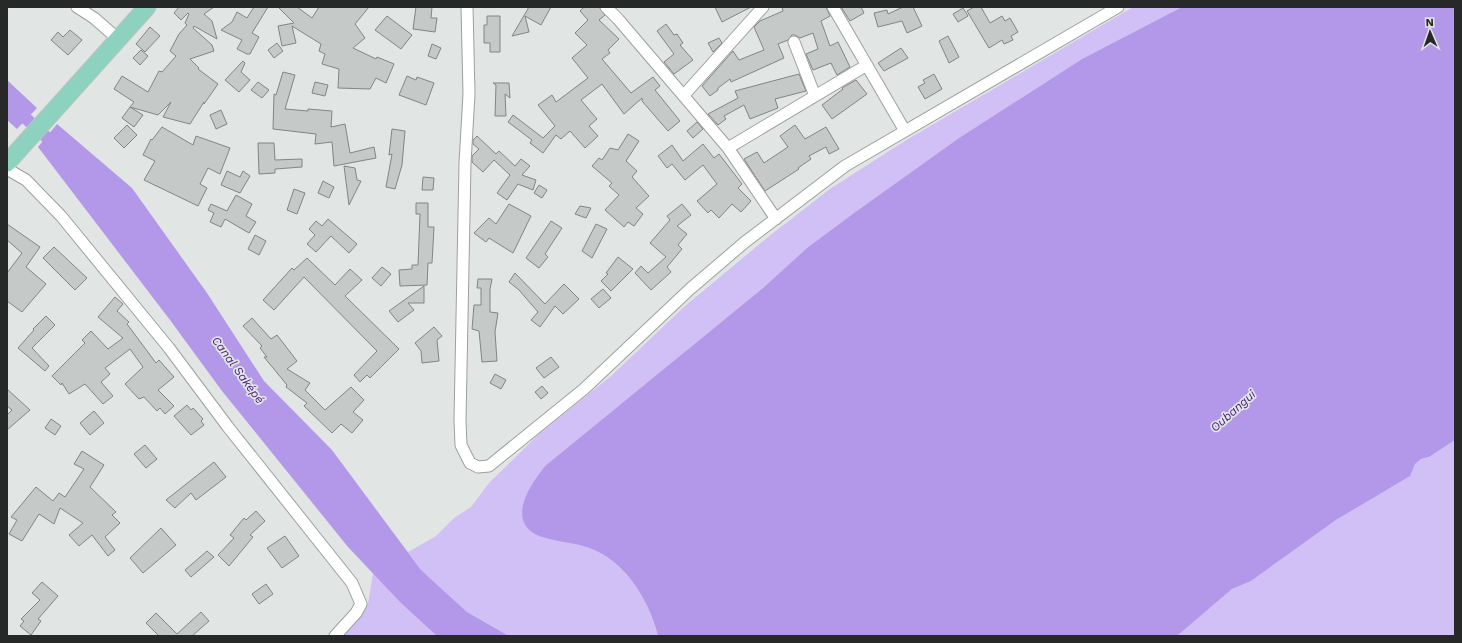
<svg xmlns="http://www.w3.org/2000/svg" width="1462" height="643" viewBox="0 0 1462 643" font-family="'Work Sans',sans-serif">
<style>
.green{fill:#d1c0f5}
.water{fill:#b397e9}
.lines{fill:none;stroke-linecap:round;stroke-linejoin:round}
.canal{stroke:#b397e9;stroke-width:12}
.building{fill:#c5cac8;stroke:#818684}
.minor-casing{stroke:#9ba19e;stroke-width:13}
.primary-casing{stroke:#c3c3c3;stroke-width:19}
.minor{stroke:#fff;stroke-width:11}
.primary{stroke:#8dd2be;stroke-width:17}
.labels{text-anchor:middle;stroke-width:3.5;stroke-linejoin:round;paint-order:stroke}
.water-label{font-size:12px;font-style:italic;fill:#4b207f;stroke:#e1e6e4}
</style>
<rect width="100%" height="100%" fill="#e1e6e4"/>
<path class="green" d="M1133,7H1182L1082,59L959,138L854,213L807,248L763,288L545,466C533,482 526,495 522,514L533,534C551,538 571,540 588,547C626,562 648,598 658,636H509L467,612L421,570L408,552L436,536L454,518L471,507L489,483L538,435L611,376L685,306L768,237L830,189L903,142Z
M1455,440V636H1177L1232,589L1251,581L1336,520L1409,476L1415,464L1421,459L1429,457Z
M373,573L437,636H344L368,604Z"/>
<path class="water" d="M1182,7H1455V440L1429,457L1421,459L1415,464L1410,476L1336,520L1251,581L1232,589L1177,636H658C648,597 622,555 580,545C570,543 539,538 533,533C508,516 532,483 545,466L763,288L807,248L854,213L959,138L1082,59Z
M7,80L37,108L17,129L7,120Z
M57,124L132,188L207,293L264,381L332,450L421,570L467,612L509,636H437L400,602L348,547L222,391L170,320L38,147Z"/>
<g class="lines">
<path class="canal" d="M7,101L58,148"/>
</g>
<path class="building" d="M179,7H214L204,14L212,21L217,39L194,26L193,28L212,45L214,51L190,59L199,68L198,69L218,84L204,104V102L190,124L163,117L171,102L158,115L130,107L134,102L114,89L122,76L148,92L159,71L162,72L176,56L170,51L179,34L187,25L185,23L189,14L188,13L181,20L174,13Z
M254,7H268L252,33L259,37L250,54H247L237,49L242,40L221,30L232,22L237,12L247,18Z
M278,7H297L312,18L319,7H369L355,24L365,38L353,48L376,59L377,57L394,64L386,83L376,78L370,89L338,88L339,69L322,64L325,54L319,51L321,44L292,26L296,43L282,46L278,26L294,23Z
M416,7H432L431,18H437L435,32L413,29Z
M529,7H551L541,25L525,16L529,32L512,36Z
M584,7H599L605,15L599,20L619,39L608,50L610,53L602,59L631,93L653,77L660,86L655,90L680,121L668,131L642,101V98L624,114L602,84L581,100L597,119L589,126L598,136L585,148L570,131L561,139L556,135L543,153L530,143L532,140L508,122L513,115L543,138L555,126L538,105L552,95L556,102L588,78L572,58L587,45L575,33L588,20L580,11Z
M715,7H751L722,22Z
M782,7H826L830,16L821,21L830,46L838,42L850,67L837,75L831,63L813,70L806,54L818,49L813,33L800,38L795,35H792L788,40L778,44L784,58L731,82L730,79L718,88V90L710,96L702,86L733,51L739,60L764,50L754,27L760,21L783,11Z
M841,7H861L864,13L850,21Z
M903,7H913L922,26L907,33L902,21L878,27L874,13L887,10L888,14Z
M974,7H981L990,23L1002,16L1005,21L1010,18L1018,32L1011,36L1013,40L1004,44L1002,40L989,48L967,11Z
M963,8L968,16L958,22L953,14Z
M387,16L412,35L401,49L375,30Z
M487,16H500V52H490V43H484V25H487Z
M666,24L674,35L677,34L683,43L680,45L693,60L674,74L664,62L674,54L657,31Z
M150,27L160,36L145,52L136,44Z
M70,30L82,40L68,55L51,40L58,32L63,37Z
M948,36L959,57L949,63L939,41Z
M719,38L722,43L713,52L708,43Z
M277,43L283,51L274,58L268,50Z
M432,44L441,48L436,59L428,56Z
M901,48L908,58L884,71L878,63Z
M141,50L148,56L140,65L133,58Z
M243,61L245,63L241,72L250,80L239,92L225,80Z
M283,72L295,75L285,109L308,111V109L332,111L331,127L345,124L350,153L374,147L376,158L334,166L332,142L315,144L316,134L273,129L274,94L276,95Z
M799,74L806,91L775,99L778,108L750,119L744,105L724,116L726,119L718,125L708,114L738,98L735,91Z
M934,74L942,89L925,99L918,87L925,83L923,80Z
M407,76L416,80L417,77L434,83L426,105L399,95Z
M856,80L867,94L832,119L822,105L843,89L842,88Z
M258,82L269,90L262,98L251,90Z
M315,82L328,85L325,96L312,93Z
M493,83H509L510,98L505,94L506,116H495L496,85Z
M130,107L143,115L134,127L122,118Z
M221,110L227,124L216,129L210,115Z
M697,122L703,129L693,138L687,131Z
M127,125L137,135L124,148L114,138Z
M795,125L805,139L826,127L839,149L829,154L826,147L809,156L811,159L798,168L799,169L765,191L744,159L757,152L764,163L788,147L780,136Z
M162,127L193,145L196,136L230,148L220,174L208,168L200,184L207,188L198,206L144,180L155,161L143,155L151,139L152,140Z
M392,129L405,131L402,165L395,189L386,187L392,154L389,155Z
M628,134L639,141L626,161L637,171L632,177L649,196L636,208L643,214L634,226L628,222L624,227L605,210L619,195L609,186L612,183L592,166L599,158L602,160L610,148L618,150Z
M477,136L496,154L499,151L515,166L521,159L530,166L522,175L536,180L533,190L518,184L507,200L497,193L510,175L494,160L483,172L472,162V156L479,149L473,144V140Z
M258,143H274L275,160L302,159V167L275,169V173L259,174Z
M703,144L714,158L719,154L742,184L738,188L751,201L741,212L732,204L719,218L711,210L708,213L697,201L717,184L703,165L685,180L672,164L667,168L658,156L672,145L683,161Z
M344,166L355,168L357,180L361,181L349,205Z
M227,171L240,177L243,171L250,176L240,193L221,185Z
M423,177L434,178L433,190H422Z
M323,181L334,187L329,198L318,193Z
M539,185L547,190L542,198L534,193Z
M294,189L305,193L297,214L287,210Z
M236,195L252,204L246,216L256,222L249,233L225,219L221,227L210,222L214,213L208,210L211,204L227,211Z
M416,203H428V227H434L432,263H428L427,285L400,286L399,270L412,269V265H418L420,214H416Z
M509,204L531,216L513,253L489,238L486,242L474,233L489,218L496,224Z
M682,204L691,215L677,226L687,234L678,245L682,249L667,267L671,272L651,290L635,273L641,266L648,273L666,257L650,243L670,220L667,216Z
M580,206L591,208L586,218L575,214Z
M328,219L357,244L349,253L331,236L316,252L307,244L315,235L309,229L316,221L322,226Z
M551,221L562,228L545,254L548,257L539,268L526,258Z
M7,224L40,247L26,267L46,284L22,312L7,301V273L22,253L7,240Z
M596,224L607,229L592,258L582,251Z
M255,235L266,241L259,255L248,249Z
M54,247L87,278L75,290L43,258Z
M618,257L633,269L611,291L601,281L608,274L606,273Z
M307,258L335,285L350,269L362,280L345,296L399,349L370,378L367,375L360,382L354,375L377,351L304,277L274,310L263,300L292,268L294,270Z
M382,267L391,274L381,286L372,278Z
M515,273L545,304L564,284L579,299L563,314L555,306L540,327L531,320L538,312L519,290L509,282Z
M478,279H492L490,289V312L498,313L495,332L497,361L482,362L479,331L472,329L474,305H481V288H477Z
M424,286V303H408L414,310L398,322L389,311Z
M603,289L611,298L599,308L591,299Z
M115,297L123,304L117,311L129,322L127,324L156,363L159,360L174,377L158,390L174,406L165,414L160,408L157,411L144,397L139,399L125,384L143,367L130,349L105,368L110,374L101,382L113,396L103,404L85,384L69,394L62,383L61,385L52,376L85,343L82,340L91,331L108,349L123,338L98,317Z
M46,316L55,325L32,348L49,366L45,371L18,348L34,330L33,329Z
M252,318L271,339L277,335L297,361L287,369L310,383L305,390L325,410L351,387L364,400L353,412L363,420L352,433L341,424L332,433L304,406L307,403L286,387L287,385L264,357H267L260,348L262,346L243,326Z
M434,327L442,336L437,340L439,361L422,363L421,351L415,343Z
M551,357L559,367L544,378L536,368Z
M495,374L506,380L501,389L490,383Z
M542,386L548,393L541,399L535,392Z
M7,389L30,410L7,430V415L12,410L7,406Z
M187,405L191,410L193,408L203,419L201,421L204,425L191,435L174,416Z
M94,411L104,423L90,435L80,423Z
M51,419L61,426L55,435L45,428Z
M145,445L157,459L146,468L134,454Z
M82,451L104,465L90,487L116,512L112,515L120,523L105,537L115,550L108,556L92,535L79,546L69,535L83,523L60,508L54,524L39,514L22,541L9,534L17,520L11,517L36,487L53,501L59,493L65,497L84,469L74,464Z
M214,462L226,477L196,500L191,493L175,508L166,500Z
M256,511L265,521L250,535L253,537L229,566L218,555L234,538L230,535L244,518L246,520Z
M161,528L176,545L143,573L130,558Z
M285,536L299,556L282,568L267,548Z
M207,551L214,557L191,577L185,570Z
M42,582L58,596L38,619L41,621L31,635L20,626L24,621L21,619L40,600L32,593Z
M266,584L273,594L259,604L252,594Z
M201,612L209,621L192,636H159L146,623L156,613L177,634Z"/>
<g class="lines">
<g class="minor-casing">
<path id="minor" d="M77,7L94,18L118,39
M467,7L469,94L465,163L460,420L461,445L470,463L478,467L489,466L584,389L690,289L745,242L845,166L1118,7
M606,7L618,19L728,148L776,219
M833,7L905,131
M794,42L815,96
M684,95L763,7
M728,148L867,65
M7,169L26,180L61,216L169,348L228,427L352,583L361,604L356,613L335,636"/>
</g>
<g class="primary-casing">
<path id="primary" d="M7,163L147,7"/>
</g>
<use href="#minor" class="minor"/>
<use href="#primary" class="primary"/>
</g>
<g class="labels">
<g class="water-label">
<text transform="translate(238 370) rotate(54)" y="4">Canal Saképé</text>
<text transform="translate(1233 411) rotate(-42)" y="4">Oubangui</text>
</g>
</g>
<rect width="1462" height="643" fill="none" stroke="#272928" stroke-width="16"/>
<g transform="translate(1430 32) rotate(358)" stroke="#e1e6e4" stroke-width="3" paint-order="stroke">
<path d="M0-3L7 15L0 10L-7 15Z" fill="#272928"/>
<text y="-6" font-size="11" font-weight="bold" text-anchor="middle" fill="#272928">N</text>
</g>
</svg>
